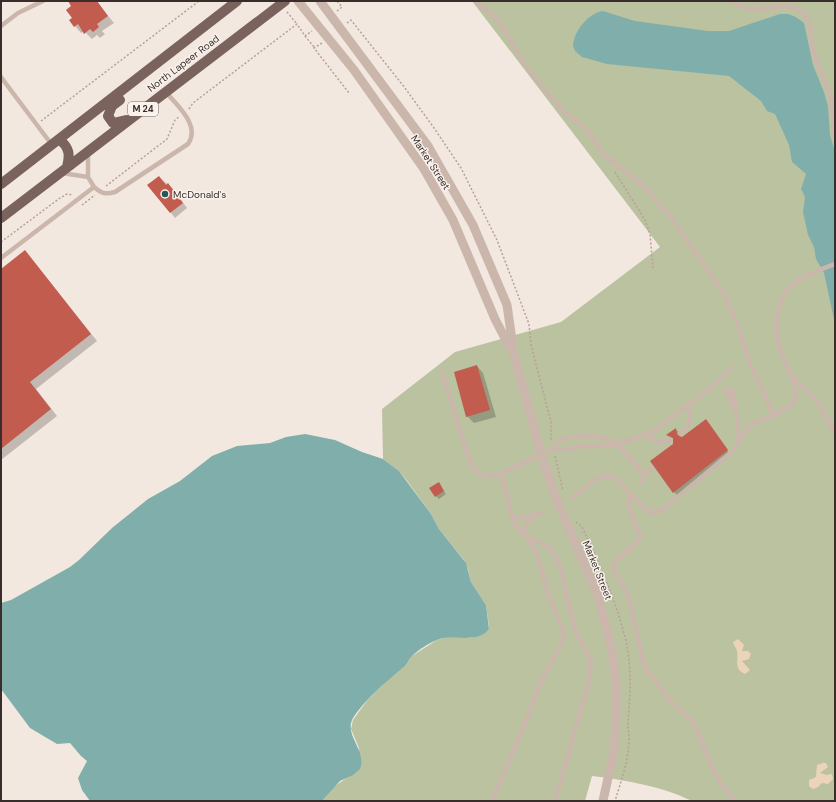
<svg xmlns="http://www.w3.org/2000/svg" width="836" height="802" viewBox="0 0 836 802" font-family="'DM Sans',sans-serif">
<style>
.green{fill:#bbc2a0}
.sand{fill:#ecd4b9}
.water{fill:#80afab}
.shadow{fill:#0003}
.building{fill:#c25c4f}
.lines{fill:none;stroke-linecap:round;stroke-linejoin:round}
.path{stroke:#b7a096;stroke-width:1.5;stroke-dasharray:2 2;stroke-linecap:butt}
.service{stroke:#cbb6ac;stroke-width:4.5}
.minor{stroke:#cbb6ac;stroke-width:9}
.primary{stroke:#7a635d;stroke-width:10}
.poi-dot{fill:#215a56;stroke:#faf2ed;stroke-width:1.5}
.labels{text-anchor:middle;stroke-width:3;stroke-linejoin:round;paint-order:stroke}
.shield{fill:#faf2ed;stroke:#736865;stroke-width:1}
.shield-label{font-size:9px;font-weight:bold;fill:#392d2b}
.street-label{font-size:10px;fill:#392d2b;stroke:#faf2ed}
.poi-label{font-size:10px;fill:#392d2b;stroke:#faf2ed;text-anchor:start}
</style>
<rect width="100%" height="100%" fill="#f3e8e0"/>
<path class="green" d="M472,1H835V801H692C661,786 625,780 592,776L585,801H322L335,786L348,777L359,748L351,729L353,720L366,702L394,673L406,665L412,656L437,640L448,637L471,638L489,629V626L486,605L471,582L468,569L464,560L439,529L431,514L408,482L399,471L383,459L382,409L455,352L561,322L660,247Z"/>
<path class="sand" d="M738,639L744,645L742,651H748L751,654L749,659L742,661L750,670L745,674C733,669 739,660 737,651C736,647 734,646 733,642Z
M823,763H826L828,767L820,773L826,775L832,774L833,779L828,784L822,783L818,787L813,789L809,786V780L816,777L817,765Z"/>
<path class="water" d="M603,11L635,21L708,31H729L780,14H788L796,17L804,23L813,65L824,92L828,106L830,135L835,152V324L824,273L816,259L814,247L808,235L803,212L805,197L801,189L806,174L792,162L789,145L775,114L767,111L761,101L729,76L607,64L582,57L575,51L573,46C574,31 588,13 603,11Z
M305,434L335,440L362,452L383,459L399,471L431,514L439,529L466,563L471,582L486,605L489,629C477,645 453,633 437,640C429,643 418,650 412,656C409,659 408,663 405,666C389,679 362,702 352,720C345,736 367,751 360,769L353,775L340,781L322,801H90L82,790L78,778L87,761L81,756L70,743L57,744L30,728L1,689V603L11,600L70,567L79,560L112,528L148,499L180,481L212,456L237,446L270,443L286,437Z"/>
<path class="shadow" d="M69,1H96L114,23L102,31L105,34L100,38L97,35L92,39L84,31L81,33L75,26L73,6Z
M159,177L173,189L187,208L175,218L149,185Z
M25,251L97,341L36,389L57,416L1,460V270Z
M477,366L483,373L496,417L474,423L467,416Z
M709,424L730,454L677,495L674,492V439L668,435L676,430L679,432V437L682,438Z
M441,487L446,494L439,499L436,496Z"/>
<path class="building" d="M68,1H97L108,16L97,24L99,27L93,32L90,29L84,34L78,24L74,27L69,20L72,18L66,10L71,6Z
M159,176L166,185L168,183L183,203L170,213L147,185Z
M25,250L91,334L30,382L51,409L1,449V269Z
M477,365L490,410L466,417L454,372Z
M706,419L728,450L673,493L650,461L673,444V438L666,435L676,428L677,435L682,437Z
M439,482L444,491L435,497L429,488Z"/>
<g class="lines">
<path class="path" d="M337,11L342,7L337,1
M287,12L297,24
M347,23L351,20L405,88L434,128L461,168L497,240L529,324L531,345L551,422V441
M305,36L314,47
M322,43L314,48L349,93
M189,109L193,103L297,24L305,36L312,31
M41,121L199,1
M615,172L645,220L650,234L653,268
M106,186L167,139L175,120L180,116
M82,205L95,195
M1,242L60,198L67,194L73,195
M555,456L563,491
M576,522L582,527C600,564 616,601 626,641C632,669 630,696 628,723C627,728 629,731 629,735C630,757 621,781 615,801"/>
<path class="service" d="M475,1L498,20L527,68L565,113L587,129L603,154L643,185L672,219L724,294L738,325L750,364L767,399L771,411C781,413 792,407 796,398C794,376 785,365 779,346C772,320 778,290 804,277C813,272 825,268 835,264
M733,1C745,14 767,7 783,6C791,6 800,9 805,15C813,25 810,39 813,50C817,67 826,81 830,96C834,110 832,125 835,139
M1,26L18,13L43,1
M1,77L52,145
M62,173L88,177
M94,187C101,193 105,195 115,192L188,144C201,125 177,106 166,92
M1,258L94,187L88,177V153
M442,372L469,459L474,469L481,475L491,476L501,474L552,449L563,450L582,446H609L632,439L653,432L714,385L732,367
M794,378L819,404L835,433
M736,408L733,392L729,389L725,390L737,414L738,441
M680,433C688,428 691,422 690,412L685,407
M644,435L660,443L670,440
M552,449C554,447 556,443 558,442C569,434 601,435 612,441C625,449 635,464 644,475L642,483
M501,474L513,519
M644,475L652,468
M630,496L628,505L641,538L614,563V570L628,595L644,665L668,699L693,722L717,778L735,801
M571,498C586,490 595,472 614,477L647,511L654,513L662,510L734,450L746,429L753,423L779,413
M535,515L526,525L524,531L526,536L551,548L560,566L575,629L591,661L589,680L555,801
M492,801L529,714L540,683L561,645L564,634L548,593L536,552L526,536L516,526L513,519L535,515L542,512"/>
<path class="minor" d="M298,1L354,70L424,169L453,220L495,319L510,348
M320,1L428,146L473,225L507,305L514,354L541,454L555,496L598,596L612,650L616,684V718L614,750L603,801"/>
<path class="primary" d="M120,100L112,106L108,116L113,123L126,120
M59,139C70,148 70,155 67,167
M1,184L237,1
M1,218L285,1"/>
</g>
<circle class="poi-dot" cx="165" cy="194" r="4"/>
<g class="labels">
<rect class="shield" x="128" y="102" width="30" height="14" rx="3"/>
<g class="shield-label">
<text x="143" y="112">M 24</text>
</g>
<g class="street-label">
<text transform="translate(183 63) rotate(-37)" y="4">North Lapeer Road</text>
<text transform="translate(431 162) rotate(57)" y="4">Market Street</text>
<text transform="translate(598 570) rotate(68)" y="4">Market Street</text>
</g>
<g class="poi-label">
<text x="173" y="198">McDonald's</text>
</g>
</g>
<rect width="836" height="802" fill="none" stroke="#392d2b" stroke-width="4"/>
</svg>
